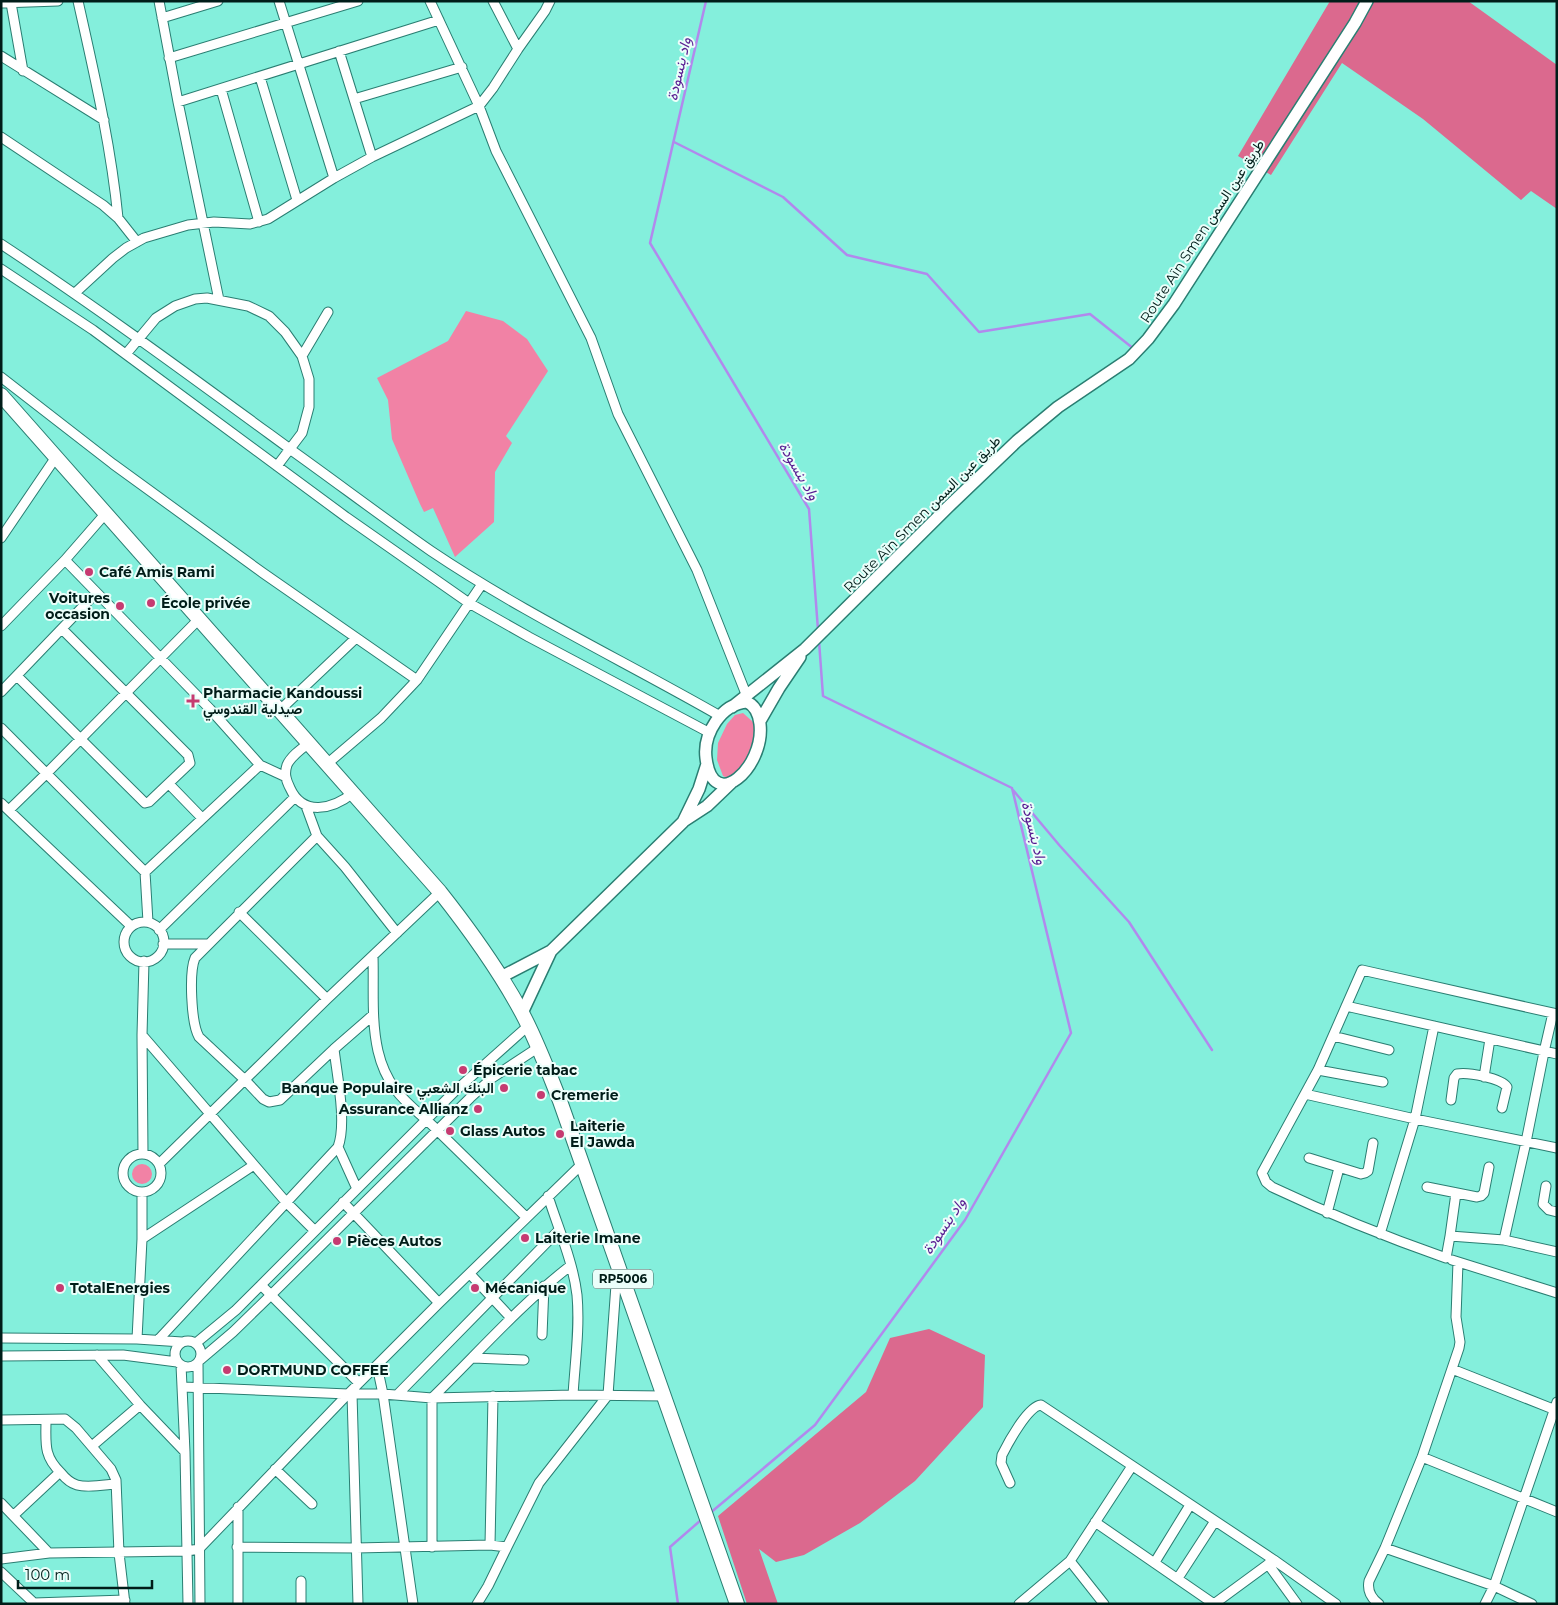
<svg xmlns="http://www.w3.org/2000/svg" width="1558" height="1605" viewBox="0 0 1558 1605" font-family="Montserrat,Vazirmatn,sans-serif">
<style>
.green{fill:#f182a5}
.forest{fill:#db698e}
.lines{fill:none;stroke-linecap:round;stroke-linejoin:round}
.stream{stroke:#b189ed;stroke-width:2.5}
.minor-casing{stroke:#2a7e72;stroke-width:11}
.tertiary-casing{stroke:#2a7e72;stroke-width:14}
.primary-casing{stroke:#2a7e72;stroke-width:16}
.minor{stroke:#fff;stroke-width:9}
.tertiary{stroke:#fff;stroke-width:11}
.primary{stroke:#fff;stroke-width:14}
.poi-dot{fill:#c63b71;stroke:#ebfefa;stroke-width:2}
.labels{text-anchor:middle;stroke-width:4;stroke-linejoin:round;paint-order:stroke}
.shield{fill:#ebfefa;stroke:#46605c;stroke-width:1}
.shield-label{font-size:12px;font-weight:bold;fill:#001d19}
.street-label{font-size:14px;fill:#001d19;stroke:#ebfefa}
.poi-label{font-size:14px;font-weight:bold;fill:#001d19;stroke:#ebfefa;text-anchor:start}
.water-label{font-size:15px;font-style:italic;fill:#571b91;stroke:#ebfefa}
</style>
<rect width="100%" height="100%" fill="#84efdc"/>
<path class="green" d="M466,311L503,321L527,339L548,371L506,436L512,443L495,472L494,522L455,557L433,508L424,512L420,504L392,439L388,400L377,378L448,341Z
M743,713L752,721L758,732L751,763L728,778L723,776L717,760L718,743L727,724L735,715Z
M132 1174a10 10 0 1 1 20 0a10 10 0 1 1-20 0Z"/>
<path class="forest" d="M1330,1H1468L1557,65V209L1531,191L1521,200L1423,119L1342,63L1271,175L1238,156Z
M929,1329L985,1355L983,1407L915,1481L860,1523L804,1555L776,1562L759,1549L778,1604H747L718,1516L866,1392L890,1338Z"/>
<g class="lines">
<path class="stream" d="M706,1L650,243L809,509L818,630
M674,142L783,197L847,255L927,274L979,332L1090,314L1134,349
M1013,790L1060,846L1129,922L1212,1050
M709,1514L815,1425L965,1220L1071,1033L1012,788L823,696L819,641
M678,1604L670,1547L701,1520"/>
<g class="minor-casing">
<path id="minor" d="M78,1C94,73 111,145 118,218
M159,1L178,102L219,300
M279,1L334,178
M430,1L479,106L496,151L591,338L618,414L697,570L746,694
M493,1L518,49
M1,3L58,1
M11,3L23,71
M162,18L218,1
M339,51L372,157
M1,56L104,120
M169,58L358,1
M260,77L297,200
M221,89L259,222
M354,99L462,67
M178,102L439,20
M1,137L103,205L118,218L137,242
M1,244C101,310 197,381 294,452C340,485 385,519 431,551C523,613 624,661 720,716
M1,269L93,330L346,517L469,603L529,637L710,733
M75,293L113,258L126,248L144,238L188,225L214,222L250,224L268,219L334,178L372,157L479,106L493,88L518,49L545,11L550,1
M126,354L156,318L175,306L195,299L207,298L248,306L269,316L285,332L302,356L309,379V407L302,433L277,466
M302,356L328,312
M1,377L113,464L263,573L417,680
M1,538L56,457
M65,560L210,709L260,765L286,777
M1,626L65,560L106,513
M17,676L145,803L149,802L190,763L188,755L62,629
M1,692L96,593
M280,710L356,638
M1,728L145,872L148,922
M309,743C301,749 291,756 287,765C284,774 286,780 290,788C303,817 333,809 353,793
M327,764L381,718L417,680L482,584
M169,784L202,818
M1,803L131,926
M306,806L317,836L345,867L397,933
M9,810L47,773L199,619
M317,836L195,958C189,972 191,1023 199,1037L245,1080L263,1099L269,1102L280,1100L334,1049L373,1015
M145,872L260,765
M239,912L327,999
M124 942a20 20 0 1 1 40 0a20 20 0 1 1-40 0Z
M159,930L295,797
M163,944H208
M373,956C374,988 371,1020 378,1051C381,1064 387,1078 395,1089C407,1105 423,1116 436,1129C466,1158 496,1188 526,1217
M1346,1006L1557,1054
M1557,1014L1362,970L1318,1070L1262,1173L1266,1182L1272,1187C1329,1214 1386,1237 1446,1258L1450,1236L1504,1240L1557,1252
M142,1035L286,1202L314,1230
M1333,1036L1389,1050
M1318,1070L1383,1082
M1484,1077L1490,1039
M1305,1094L1415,1119L1557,1148
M1451,1100L1454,1078L1457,1074C1468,1072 1501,1078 1507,1087L1502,1108
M338,1147L357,1189
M123 1173a19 19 0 1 1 38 0a19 19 0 1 1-38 0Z
M143,1154L142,1035L144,961
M1309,1158L1361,1174L1365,1173L1368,1171L1373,1143
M159,1164L327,999L440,892
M1546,1186L1543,1204L1549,1210L1557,1212
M1427,1187L1477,1197L1481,1196L1484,1193L1489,1167
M548,1196C558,1228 573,1261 577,1295C580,1328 575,1362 573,1395
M343,1202L439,1303
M1327,1213L1339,1168
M1380,1234L1415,1119L1434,1026
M1450,1236L1456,1193
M142,1239L254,1165
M1504,1240L1526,1142L1544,1052L1553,1013
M1452,1260L1557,1293
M470,1274L511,1318
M261,1285L359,1383
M542,1335L544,1286
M1,1338L137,1339L182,1342
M137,1339L142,1239V1192
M159,1339L338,1147C347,1123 337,1075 334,1049
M175 1354a13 13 0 1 1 26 0a13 13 0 1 1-26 0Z
M196,1343L236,1310L454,1092L528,1026
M97,1355L140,1405L185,1452
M1,1356L123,1355L177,1362
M473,1358L524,1360
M200,1360L233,1332L271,1295L470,1098L492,1078L539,1047
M198,1363L200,1604
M181,1365L185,1452L188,1604
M377,1366L383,1394L413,1604
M1452,1369L1553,1409
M183,1387L348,1394H383L432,1398L573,1395L665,1396
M352,1394L358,1604
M398,1394L559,1230
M1,1420L65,1419L76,1428L111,1469L116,1480L119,1553L125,1604
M46,1420C46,1443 43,1456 61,1473C65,1478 70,1483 77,1485C88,1488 104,1485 115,1484
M92,1446L140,1405
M1422,1457L1557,1512
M275,1469L312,1504
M1010,1483L1001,1463L1002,1455C1008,1443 1028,1406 1041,1405L1274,1560L1336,1604
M1,1503L49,1553
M14,1515L60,1472
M1095,1522L1214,1604
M490,1545L493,1396
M237,1547L356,1548L490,1545L507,1547L539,1483L608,1395L617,1271
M432,1547V1398C478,1353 520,1305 570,1266
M1385,1548L1494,1586L1532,1604
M1,1559L49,1553L187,1551L199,1549L348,1394L439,1303L583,1163
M1070,1561L1104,1604
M1155,1562L1190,1505
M1268,1564L1297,1604
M1,1572L35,1604
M1178,1578L1215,1521
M301,1581V1604
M34,1603L125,1600
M238,1604V1507
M477,1604L488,1586L507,1547
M1019,1604L1070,1561L1132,1466
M1214,1604L1274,1560
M1379,1604C1371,1598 1367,1591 1369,1581L1385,1548L1422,1457L1459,1348L1460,1342L1456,1317L1458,1262
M1485,1604L1494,1586L1557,1402"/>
</g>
<g class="tertiary-casing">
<path id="tertiary" d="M747,702C756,706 759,715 760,724C765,767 713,815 706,758C703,734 721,704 747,702Z
M732,707L805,649L947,508L1017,441L1058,407L1129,359L1148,339L1174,304L1355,23L1367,1
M760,721L779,688L800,657
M684,821L707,806L731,783
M501,977L551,951L683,822L699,789L707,764
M522,1013L551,951"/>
</g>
<g class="primary-casing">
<path id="primary" d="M1,395L440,892C470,930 499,970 522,1013C537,1041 548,1071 560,1101L737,1604"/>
</g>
<use href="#minor" class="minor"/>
<use href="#tertiary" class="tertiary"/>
<use href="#primary" class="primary"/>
</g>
<g class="poi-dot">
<circle cx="89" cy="572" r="5"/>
<circle cx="151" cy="603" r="5"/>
<circle cx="120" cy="606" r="5"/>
<path d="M190.5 693.5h5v5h5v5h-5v5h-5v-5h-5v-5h5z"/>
<circle cx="463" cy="1070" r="5"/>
<circle cx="504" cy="1088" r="5"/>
<circle cx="541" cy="1095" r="5"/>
<circle cx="478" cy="1109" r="5"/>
<circle cx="450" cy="1131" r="5"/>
<circle cx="560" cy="1134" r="5"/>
<circle cx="525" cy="1238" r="5"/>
<circle cx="337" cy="1241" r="5"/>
<circle cx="60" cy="1288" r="5"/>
<circle cx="475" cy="1288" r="5"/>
<circle cx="227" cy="1370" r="5"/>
</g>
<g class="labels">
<rect class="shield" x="593" y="1269.5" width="60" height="19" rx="4"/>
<g class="shield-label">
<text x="623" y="1283">RP5006</text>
</g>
<g class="street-label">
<text transform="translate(1202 231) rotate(-57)" y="5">Route Aïn Smen طريق عين السمن</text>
<text transform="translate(922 514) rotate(-45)" y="5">Route Aïn Smen طريق عين السمن</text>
</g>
<g class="poi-label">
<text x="99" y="577">Café Amis Rami</text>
<text x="110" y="603" text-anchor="end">Voitures<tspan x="110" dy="16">occasion</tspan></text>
<text x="161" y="608">École privée</text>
<text x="203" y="698">Pharmacie Kandoussi<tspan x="203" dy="16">صيدلية القندوسي</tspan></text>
<text x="473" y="1075">Épicerie tabac</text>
<text x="494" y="1093" text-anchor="end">Banque Populaire البنك الشعبي</text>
<text x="551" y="1100">Cremerie</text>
<text x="468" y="1114" text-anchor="end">Assurance Allianz</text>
<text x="570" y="1131">Laiterie<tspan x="570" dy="16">El Jawda</tspan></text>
<text x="460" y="1136">Glass Autos</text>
<text x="535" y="1243">Laiterie Imane</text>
<text x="347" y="1246">Pièces Autos</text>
<text x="70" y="1293">TotalEnergies</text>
<text x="485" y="1293">Mécanique</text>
<text x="237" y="1375">DORTMUND COFFEE</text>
</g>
<g class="water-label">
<text transform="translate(679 69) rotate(-77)" y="5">واد بنسودة</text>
<text transform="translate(799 471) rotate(60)" y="5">واد بنسودة</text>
<text transform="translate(1034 833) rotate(76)" y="5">واد بنسودة</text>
<text transform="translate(944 1226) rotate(-56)" y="5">واد بنسودة</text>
</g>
</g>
<rect width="1558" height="1605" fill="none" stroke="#001d19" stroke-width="5"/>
<path d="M18 1580v8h134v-8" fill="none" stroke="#001d19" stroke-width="2.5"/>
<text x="25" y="1580" font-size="15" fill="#001d19" stroke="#ebfefa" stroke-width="4" paint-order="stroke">100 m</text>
</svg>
